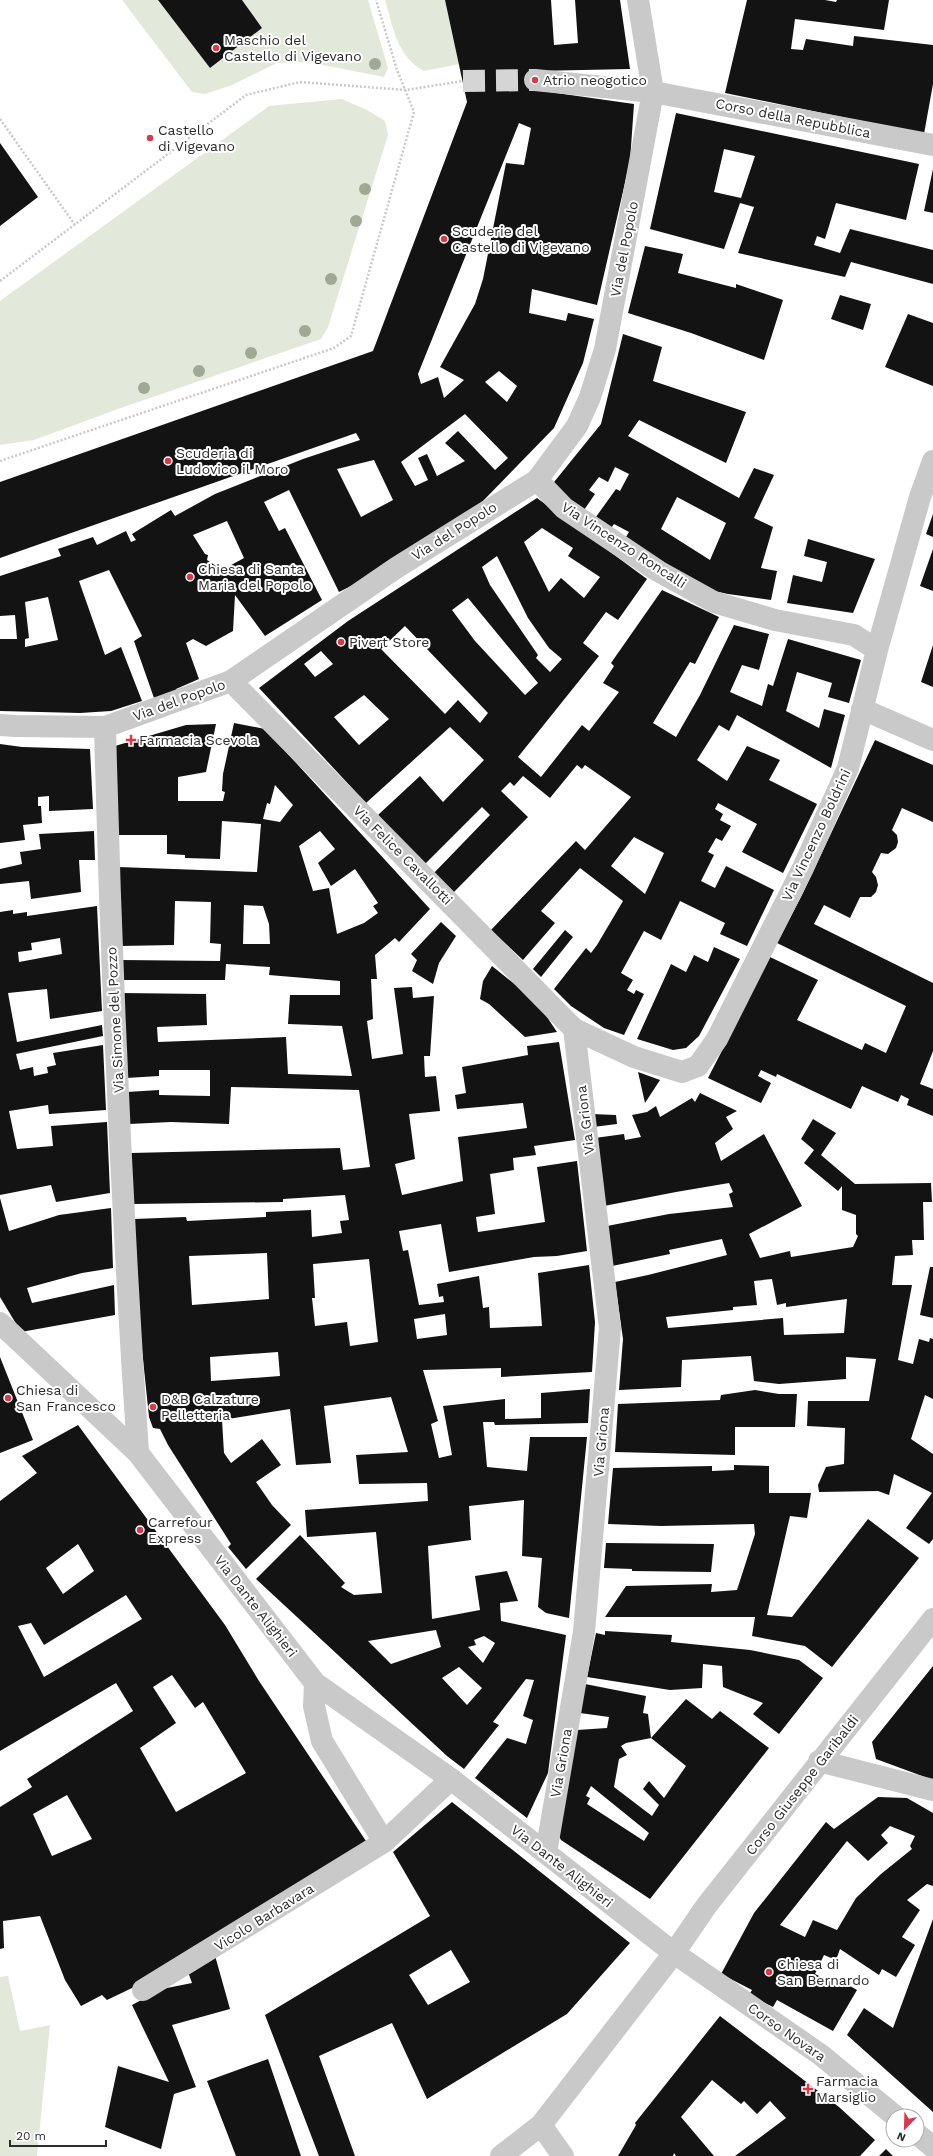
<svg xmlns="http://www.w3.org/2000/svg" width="933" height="2156" viewBox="0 0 933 2156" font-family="'Work Sans',sans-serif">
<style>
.green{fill:#e2e8da}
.building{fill:#131313;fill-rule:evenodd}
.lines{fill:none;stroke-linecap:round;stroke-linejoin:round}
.minor-tunnel{stroke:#d5d5d5;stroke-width:22;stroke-dasharray:22 11;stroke-linecap:butt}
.path{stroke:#c9c9c9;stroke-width:2.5;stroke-dasharray:2 2;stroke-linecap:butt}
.minor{stroke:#c9c9c9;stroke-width:22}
.tree{fill:#9fa995}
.poi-dot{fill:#d43c4e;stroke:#fff;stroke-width:1.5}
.labels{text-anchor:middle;stroke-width:4;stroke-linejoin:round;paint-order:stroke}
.poi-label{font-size:14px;fill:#2c2c2c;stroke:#fff;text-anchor:start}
.street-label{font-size:14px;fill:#2c2c2c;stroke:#fff}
</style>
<rect width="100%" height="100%" fill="#fff"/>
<path class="green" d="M122,0H158L210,68L262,28L242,0H368L388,68L384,77L308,62L277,63L232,85L205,94L192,92Z
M385,0H445L459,64L424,71C397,57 393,27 385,0Z
M342,99L367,110L385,121L388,135L328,327L321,339L118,409L34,440L0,445V301L269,106Z
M8,1976L20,2031L50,2025L37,2156H0V1977Z"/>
<path class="building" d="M158,0H242L262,28L210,68Z
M445,0H551L554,45L578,43L575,0H620L630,69L534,71L535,90L634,104L630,161L597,305L532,289L529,313L566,321L568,313L594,319L583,363L554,428L480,504L365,579L339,592L289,490L264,502L279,531L285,528L322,600L265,636L235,595L233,631L206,646L193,639L186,643L199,679L176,689L177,691L154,698L134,641L142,636L109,570L79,581L105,655L121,647L142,701L111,711L80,713L0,711V639H17L15,615L0,616V576L61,556L58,549L93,537L97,545L126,531L131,542L136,540L132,534L171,510L175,516L215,494L303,459L360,440L356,433L0,558V482L373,351L467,102ZM519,123L531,128L524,165L506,163L483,279L475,304L440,367L464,380L444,398L438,377L421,384L418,374ZM499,371L517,386L507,402L485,382ZM465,414L508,458L495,470L458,431L445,443L465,461L437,476L427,454L418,458L428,480L415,486L401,462ZM374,460L393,500L361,517L337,469ZM227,521L244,558L222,570L207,560L208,555L205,554L193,535ZM48,597L58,640L25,647V639L29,638L25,602Z
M747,0H825L836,2L837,0H889L884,30L795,19L791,49L803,50L806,39L853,46L854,36L933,45V84L924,134L725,93Z
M676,113L919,164L906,220L836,203L825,239L817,236L814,245L840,253L850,229L933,250V284L851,262L845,277L738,253L754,207L740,203L724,249L650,229ZM724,149L755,156L741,198L714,192Z
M0,143L38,197L0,226Z
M933,169V213L924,211Z
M645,246L683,254L678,273L736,288V284L783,300L764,360L691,333L628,313Z
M840,295L871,304L863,330L831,319Z
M908,314L933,323V386L885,367Z
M623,334L662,347L653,381L746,412L726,463L639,420L628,436L739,498L754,468L774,475L754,518L773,527L761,568L777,571L771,600L728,594L705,589L623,542L629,532L614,524L608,532L593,521L616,489L620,491L629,474L615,467L608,482L599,477L589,490L595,494L582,513L550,487L601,424ZM677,497L726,523L710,560L661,529Z
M537,498L647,579L618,620L606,612L583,643L599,656L518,757L541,777L582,725L589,731L619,692L603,683L614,666L611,663L662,590L719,617L695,664L690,662L653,723L676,737L700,695L734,625L769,634L759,670L742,665L730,692L762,706L768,684L773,686L788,639L861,660L849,703L828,697L832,683L797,672L786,711L819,728L824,709L845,715L831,768L737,715L729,731L719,725L697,760L727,781L747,746L780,760L769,780L817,804L783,873L742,852L757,824L718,803L715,809L723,814L720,820L731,826L722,841L716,838L708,852L714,855L701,881L715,888L726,866L774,890L747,946L720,934L725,923L680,901L661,940L644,931L621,973L633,980L627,990L634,994L636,990L644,994L624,1035L604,1028L571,1006L554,989L586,948L591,953L597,945L623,901L580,868L541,911L555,923L523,960L491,930L576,841L585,850L631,797L585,765L582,769L577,765L550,798L523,776L514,786L510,782L501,791L528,817L453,893L433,874L490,815L482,807L424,865L378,815L420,776L443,802L484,760L450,727L366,803L259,688L348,621ZM542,528L573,548L568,556L600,577L584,598L561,578L549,592L524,542ZM497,556L528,618L549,648L562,659L550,672L536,658L538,655L490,585L482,567ZM468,598L538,683L525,695L475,641L452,610ZM405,626L488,713L480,723L458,700L445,714L381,649ZM321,651L333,664L315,677L304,664ZM364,695L389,719L359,745L334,717ZM634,837L664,853L645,894L611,866Z
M933,514V537L926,534Z
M808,539L875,559L853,613L787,603L793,575L822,582L827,562L804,556Z
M933,549V591L920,586Z
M933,645V687L921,682Z
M234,723L265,729L430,909L399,942L395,938L375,955L377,979H371L373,1019L367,1021L372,1059L403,1054L394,988L412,987L413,998L434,996L430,1056H424L425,1077L436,1076L440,1111L409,1114L415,1159L395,1164L402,1195L463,1181L458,1137L527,1128L523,1103L457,1109L455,1095L466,1093L462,1067L528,1055L527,1046L559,1042L575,1140L534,1146L536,1155L513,1158L514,1170L490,1174L495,1214L476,1217L478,1232L545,1222L537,1167L577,1161L587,1251L557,1256L534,1257L449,1272L441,1224L399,1231L403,1251L408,1250L419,1305L444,1302L443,1296L439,1297L437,1284L479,1276L483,1308L489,1307L490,1328L542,1326L538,1273L589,1265L595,1322L592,1372L501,1377V1368L423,1370L438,1421L431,1424L439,1458L452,1455L443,1406L505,1399V1419L541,1418V1393L590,1389L588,1423L495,1425L494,1422H483L487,1467L527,1471L530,1437H587L569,1618L546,1613L538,1607L542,1558L522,1556L524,1500L469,1506L471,1540L428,1546L432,1619L480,1610L475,1576L507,1571L518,1601L500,1603L501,1621L566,1635L548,1773L527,1818L475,1778L507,1738L526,1744L533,1720L523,1716L534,1680L526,1679L493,1722L499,1725L464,1769L447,1756L256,1579L300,1535L345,1583L341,1587L354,1595L382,1593L376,1532L307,1537L305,1510L428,1501L427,1483L359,1484L356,1455L408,1452L391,1397L324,1406L331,1463L296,1465L290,1409L222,1420L224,1453L231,1463L262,1439L281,1465L256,1482L272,1505L291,1525L246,1569L228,1547L231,1544L168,1445L160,1429L153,1428L149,1417L141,1340L134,1219L186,1217L187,1221L266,1217V1212L311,1210L312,1237L342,1233L340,1221L349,1220L345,1195L283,1199V1202L133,1204L131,1153L340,1148L343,1170L370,1167L359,1090L231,1087L229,1124L171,1122L129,1124L127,1092L159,1090V1095L210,1096V1070H159V1076L126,1078L121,993L206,994L207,1025L157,1027L158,1042L286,1037L288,1074L352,1076L342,1026L288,1024L290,995H340V981L269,975L270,967L226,964L225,980H121V960L220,961L221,944L210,943L211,902L175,901L174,945L120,946L118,867L257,872L261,824L222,821L220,859L185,858V855L167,854V835H117L115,746L186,725L216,724L206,772L178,777V801H223L225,792L222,791L223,774ZM275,785L293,805L280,822L263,819L267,803L270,804ZM320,831L335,849L318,863L331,886L355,869L378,903L373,906L378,913L364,923L337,934L329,888L313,891L299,846ZM244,905L263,906L269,924L270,944H243ZM267,1253L269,1299L192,1305L189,1256ZM369,1259L378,1342L350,1346L347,1322L315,1326L312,1298H315L313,1264ZM445,1314L447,1335L417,1339L414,1319ZM278,1352L280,1376L211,1381L210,1357ZM436,1630L441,1647L391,1664L368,1641ZM484,1636L495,1643L483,1663L468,1647L476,1645L474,1640ZM459,1667L482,1688L467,1705L442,1678Z
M875,740L933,765V822L902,808L892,830L897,835L898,842L896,848L888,854L881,853L872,872L876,877L878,885L876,892L871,897H860L850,918L824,905L814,924L933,983V1051L920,1084L933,1089V1116L907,1105L909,1099L901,1095L898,1102L862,1086L851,1109L777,1074L776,1077L761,1070L758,1076L771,1083L761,1103L708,1078L770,957L818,980L797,1020L862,1050L865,1043L886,1053L906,1006L777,943L802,895Z
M0,744L22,747L90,749L93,809L49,811V796L38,797V806H41L42,823L23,825L25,840L0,843Z
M94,831L95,860H79L81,892L31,899L29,881L0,884V869L22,864L20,852L41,849L39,834Z
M97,906L102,1011L50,1019L47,989L8,993L17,1042L102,1025L103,1036L16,1054L20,1070L33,1067L34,1076L48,1073L47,1067L56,1065L53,1053L103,1045L106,1110L49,1114L48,1105L9,1111L17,1149L53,1146L51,1126L107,1122L110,1193L56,1202L51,1185L0,1195V912L13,910V914L27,912V916ZM60,938L62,954L19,962L18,952L32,950L31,943Z
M441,922L456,936L439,963L433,984L412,971L417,960L411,954Z
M565,930L573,937L541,977L533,969Z
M714,947L740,959L699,1036L686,1048L673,1050L637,1039L671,964L686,972L694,955L708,962Z
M492,966L537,1002L557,1032L525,1037L489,1004L480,999L483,981Z
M638,1072L660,1080L645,1103Z
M700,1093L737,1111L726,1117L733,1129L715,1143L721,1161L764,1134L802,1206L749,1234L760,1258L790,1251L791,1257L853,1247L858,1236L856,1234V1215L842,1210V1186L838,1191L804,1163L814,1150L801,1139L813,1119L836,1133L821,1155L855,1184L931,1183L932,1202H923L924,1240H912L913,1255L895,1256L892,1285H912L898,1360L913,1364L919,1339L929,1342L930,1338L933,1339V1399L925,1395L911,1439L933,1454V1539L929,1544L906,1528L932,1493L894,1474L889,1495L878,1491L819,1492L818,1485L826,1467L844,1464L845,1428L807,1426L808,1401H869L876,1359L846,1357V1379L779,1384L754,1381L751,1356L682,1360L681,1387L619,1390L623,1339L615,1282L648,1275L727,1255L722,1239L669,1250L670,1254L612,1266L607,1226L669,1214L733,1207L729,1194L733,1192L729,1183L676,1192L604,1206L595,1138L624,1134L625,1140L641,1137L632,1115L647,1112L656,1106L660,1117L692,1098L695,1102ZM772,1279L777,1305L786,1303V1307L847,1299L844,1333L784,1335L783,1318L668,1328L666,1317L733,1310V1307L757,1305L754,1281Z
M591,1114L616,1115L617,1124L593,1127Z
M0,1198L9,1231L59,1215L111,1208L113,1268L82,1273L27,1288L32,1303L114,1285L115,1315L21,1332L0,1297Z
M930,1267H933V1318L920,1315Z
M0,1357L33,1440L0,1453Z
M755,1390L779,1394H797L795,1427H735V1455L615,1452L618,1404L720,1400L721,1395Z
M78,1425L225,1625L259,1681L366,1841L205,1945L132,1988L107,2000L102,1995L81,2006L65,1980L40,1916L3,1921L4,1948L0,1949V1807L32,1787L27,1779L133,1711L116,1683L0,1751V1501L37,1473L22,1456ZM78,1544L94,1571L63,1594L46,1568ZM126,1595L142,1619L44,1677L18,1626L31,1623L44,1645ZM172,1675L195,1708L203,1702L246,1773L176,1812L140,1748L176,1723L153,1687ZM67,1795L92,1839L52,1856L33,1814Z
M734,1465L769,1466V1493H811L807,1518L790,1516L767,1615L792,1617L868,1519L919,1558L832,1667L805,1646L752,1636L755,1617H605L626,1586L712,1584L711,1592L737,1590L755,1534L754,1524L661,1526L608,1524L613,1468L712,1466V1471L734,1470Z
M606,1543L714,1544L711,1572L632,1571V1569L604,1568Z
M605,1631L672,1635L671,1642L750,1650L799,1660L823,1678L779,1734L753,1714L763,1703L723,1687L722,1666L703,1664L702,1688L670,1690L587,1677L596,1633L605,1635Z
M933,1666V1780L876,1759L872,1742Z
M585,1684L646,1696L643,1713L648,1714L651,1738L626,1743L621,1746L627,1755L619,1759L614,1787L652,1816L659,1805L643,1789L649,1781L664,1798L686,1766L651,1738L686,1699L712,1719L720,1711L769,1748L650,1899L561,1840L556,1830L577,1730L607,1728L609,1717L580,1713ZM591,1786L649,1833L644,1841L587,1804L590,1798L586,1796Z
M878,1797L907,1798L933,1813V1886L927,1884L907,1900L920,1910L902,1937L915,1945L896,1977L882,1969L879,1975L840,1949L836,1960L824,1955L815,1974L835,1984L838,1979L857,1990L833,2031L777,2000L773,2007L749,1995L752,1990L721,1974L754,1913L826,1822L834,1829ZM890,1826L915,1836L910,1846L912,1849L881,1874L856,1898L837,1930L813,1920L805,1937L780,1925L847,1841L868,1861L888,1843L881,1835Z
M452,1802L630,1943L567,2014L427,2099L392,2023L319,2056L355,2156H319L265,2015L430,1916L393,1852ZM451,1950L470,1982L428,2005L409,1975Z
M933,1919V2112L847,2035L864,2008L893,2028Z
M214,1952L230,2009L172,2025L196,2087L174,2094L161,2149L105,2127L118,2066L169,2082L132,2005L162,1989L192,1983L187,1969Z
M720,2016L839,2107L875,2140L860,2156H735L786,2118L770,2101L757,2114L744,2101L741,2104L712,2080L681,2117L714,2156H676L674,2153L673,2156H618L636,2125L635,2123Z
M268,2059L301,2156H236L207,2081Z
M886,2149L893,2156H879Z"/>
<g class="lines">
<path class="minor-tunnel" d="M463,81L535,80"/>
<path class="path" d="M0,119L75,225
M0,281L246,95L300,82L406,90L463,81
M0,461L334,348L351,336L414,112L397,70L376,0"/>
<path class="minor" d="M535,80L653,92L933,145
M537,480L564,508L658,571L714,602L775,620L854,635L877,650
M231,681L574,1029L634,1057L682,1072L698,1066L717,1039L803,868L848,768L877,650L920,497L933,461
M862,709L933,740
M0,725L15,726L105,727L231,681L396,568L537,480L577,426L590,397L605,349L653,92L638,0
M105,727C111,969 122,1211 138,1453
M0,1323L138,1453L315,1683L451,1779L674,1953L821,2055L895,2116
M315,1683L314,1706L322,1741L384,1842
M819,1761L933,1790
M546,1853L584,1632L610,1328L574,1029
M143,1990L384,1842L451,1779
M541,2125L563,2156
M917,2134L933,2147
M501,2156L541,2125L674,1953L707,1905L933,1619"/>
</g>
<g class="tree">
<circle cx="375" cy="64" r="6"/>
<circle cx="365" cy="189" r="6"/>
<circle cx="356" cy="221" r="6"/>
<circle cx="331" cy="279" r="6"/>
<circle cx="305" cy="331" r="6"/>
<circle cx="251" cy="353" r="6"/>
<circle cx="199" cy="371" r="6"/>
<circle cx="144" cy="388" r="6"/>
</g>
<g class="poi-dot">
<circle cx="216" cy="48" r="4"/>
<circle cx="535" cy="80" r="4"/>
<circle cx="150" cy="138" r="4"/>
<circle cx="444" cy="239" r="4"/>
<circle cx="168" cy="461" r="4"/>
<circle cx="190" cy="577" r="4"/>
<circle cx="341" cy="642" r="4"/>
<path d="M129 734h4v4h4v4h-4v4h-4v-4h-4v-4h4z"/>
<circle cx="8" cy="1398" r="4"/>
<circle cx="153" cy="1407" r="4"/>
<circle cx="140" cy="1530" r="4"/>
<circle cx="769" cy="1972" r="4"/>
<path d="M806 2083h4v4h4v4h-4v4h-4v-4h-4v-4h4z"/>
</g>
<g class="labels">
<g class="poi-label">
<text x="224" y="45">Maschio del<tspan x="224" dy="16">Castello di Vigevano</tspan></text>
<text x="543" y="85">Atrio neogotico</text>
<text x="158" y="135">Castello<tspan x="158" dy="16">di Vigevano</tspan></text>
<text x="452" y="236">Scuderie del<tspan x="452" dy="16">Castello di Vigevano</tspan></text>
<text x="176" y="458">Scuderia di<tspan x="176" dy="16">Ludovico il Moro</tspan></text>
<text x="198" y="574">Chiesa di Santa<tspan x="198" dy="16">Maria del Popolo</tspan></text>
<text x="349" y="647">Pivert Store</text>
<text x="139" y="745">Farmacia Scevola</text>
<text x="16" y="1395">Chiesa di<tspan x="16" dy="16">San Francesco</tspan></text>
<text x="161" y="1404">D&amp;B Calzature<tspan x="161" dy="16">Pelletteria</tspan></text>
<text x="148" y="1527">Carrefour<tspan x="148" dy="16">Express</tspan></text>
<text x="777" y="1969">Chiesa di<tspan x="777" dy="16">San Bernardo</tspan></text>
<text x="816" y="2086">Farmacia<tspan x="816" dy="16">Marsiglio</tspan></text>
</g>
<g class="street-label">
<text transform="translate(793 118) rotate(11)" y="5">Corso della Repubblica</text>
<text transform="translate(624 249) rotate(-79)" y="5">Via del Popolo</text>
<text transform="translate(454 531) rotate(-32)" y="5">Via del Popolo</text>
<text transform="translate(624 545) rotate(33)" y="5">Via Vincenzo Roncalli</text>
<text transform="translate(179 700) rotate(-20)" y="5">Via del Popolo</text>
<text transform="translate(816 835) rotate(-65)" y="5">Via Vincenzo Boldrini</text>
<text transform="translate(403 855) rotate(45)" y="5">Via Felice Cavallotti</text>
<text transform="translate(115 1020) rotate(-93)" y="5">Via Simone del Pozzo</text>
<text transform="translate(585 1120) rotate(-97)" y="5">Via Griona</text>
<text transform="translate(601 1442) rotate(-85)" y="5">Via Griona</text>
<text transform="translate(256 1606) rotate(52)" y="5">Via Dante Alighieri</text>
<text transform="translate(561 1763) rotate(-80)" y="5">Via Griona</text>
<text transform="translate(802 1785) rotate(-52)" y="5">Corso Giuseppe Garibaldi</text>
<text transform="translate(562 1866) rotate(38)" y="5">Via Dante Alighieri</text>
<text transform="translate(264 1917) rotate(-32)" y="5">Vicolo Barbavara</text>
<text transform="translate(787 2032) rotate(35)" y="5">Corso Novara</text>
</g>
</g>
<g transform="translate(905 2128) rotate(203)"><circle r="19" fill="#ffffff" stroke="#ababab"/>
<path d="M0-3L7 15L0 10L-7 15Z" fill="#d43c4e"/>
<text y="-6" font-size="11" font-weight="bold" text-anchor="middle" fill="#2c2c2c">N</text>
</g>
<path d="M10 2140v6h96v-6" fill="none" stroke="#2c2c2c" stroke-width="2"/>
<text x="16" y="2140" font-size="12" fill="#2c2c2c" stroke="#ffffff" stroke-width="3" paint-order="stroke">20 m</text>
</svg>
